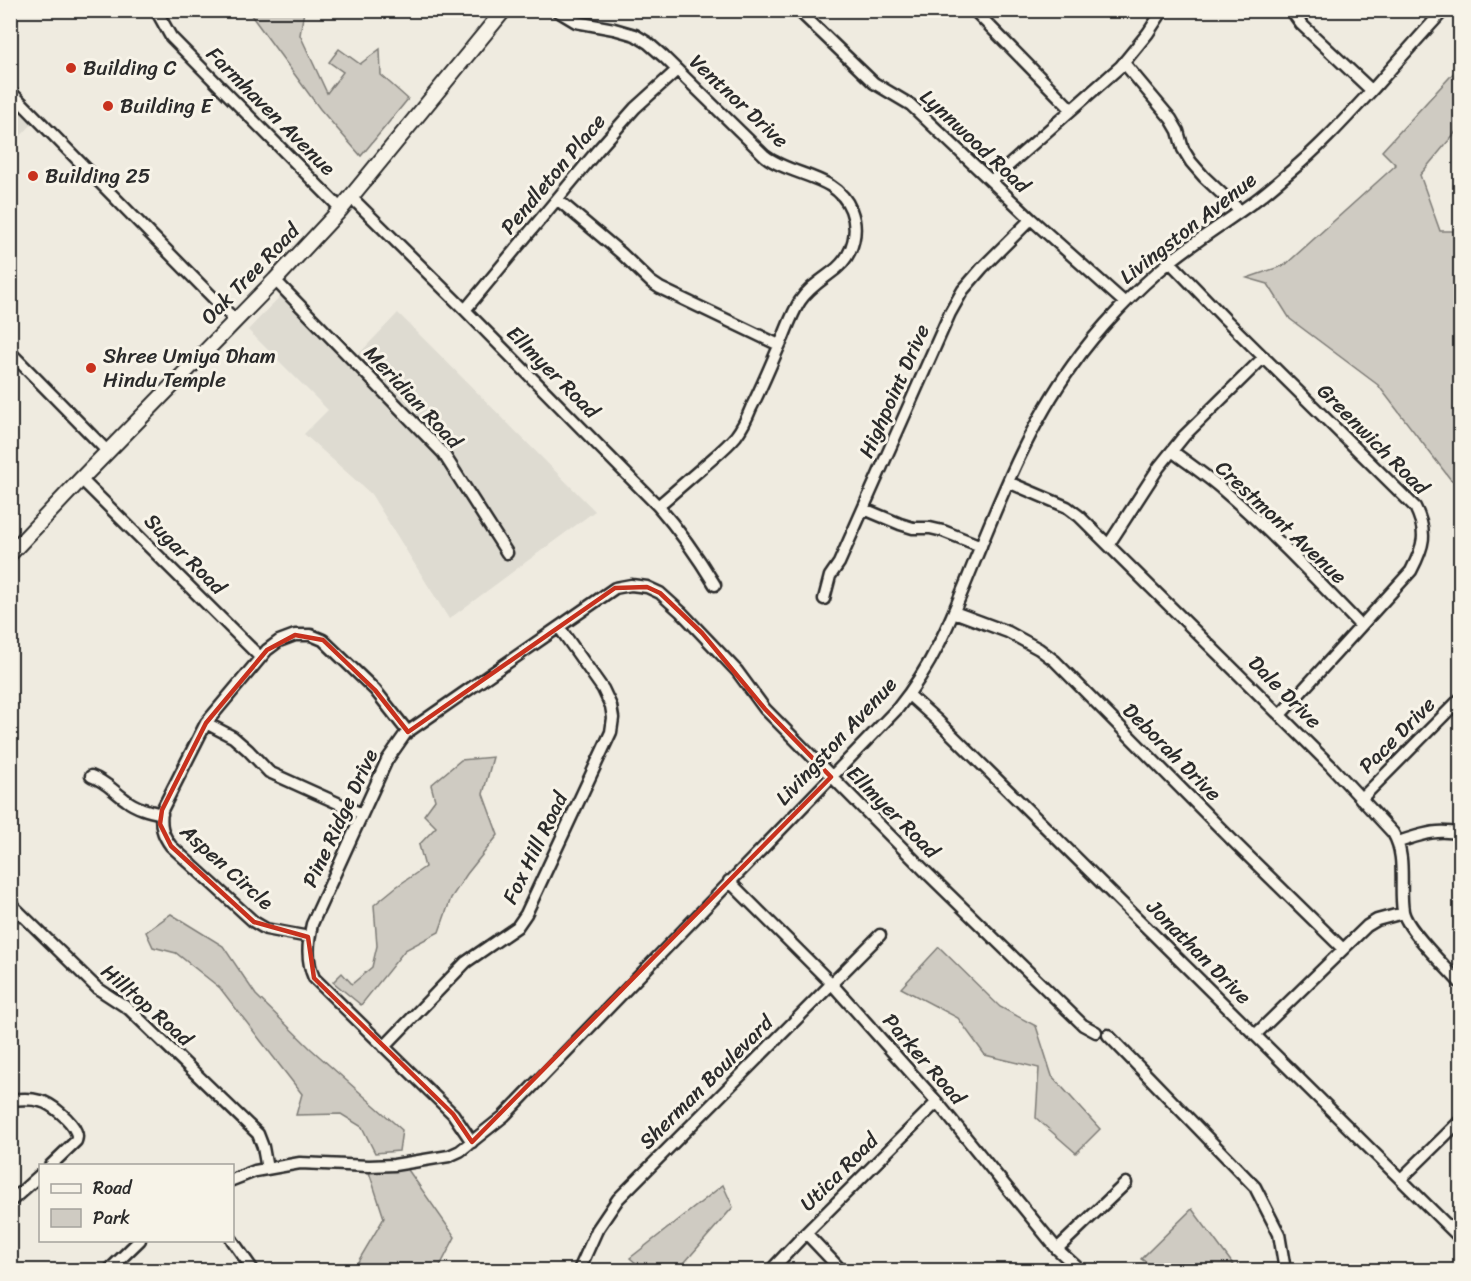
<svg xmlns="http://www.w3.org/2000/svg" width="1471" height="1281" viewBox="0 0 1471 1281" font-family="Sriracha,sans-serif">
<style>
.built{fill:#dedbd1}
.green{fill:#cfcbc2;stroke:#7d7b76;stroke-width:1.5}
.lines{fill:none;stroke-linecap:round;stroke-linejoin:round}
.minor-casing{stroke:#2b2b2b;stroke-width:15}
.major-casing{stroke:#2b2b2b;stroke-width:18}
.minor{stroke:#f7f3e8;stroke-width:10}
.major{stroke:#f7f3e8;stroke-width:14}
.marked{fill:none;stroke:#c8321e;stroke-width:4.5;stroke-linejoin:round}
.poi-dot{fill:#c8321e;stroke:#f7f3e8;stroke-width:2}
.labels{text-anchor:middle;stroke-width:6;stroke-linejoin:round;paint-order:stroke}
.poi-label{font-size:21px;fill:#2b2b2b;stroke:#f7f3e8;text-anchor:start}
.street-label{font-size:21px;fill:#2b2b2b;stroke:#f7f3e8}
</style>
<rect width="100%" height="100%" fill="#efebe0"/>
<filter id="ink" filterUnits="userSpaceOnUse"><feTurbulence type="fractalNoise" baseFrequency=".0167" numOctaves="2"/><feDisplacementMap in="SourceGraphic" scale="12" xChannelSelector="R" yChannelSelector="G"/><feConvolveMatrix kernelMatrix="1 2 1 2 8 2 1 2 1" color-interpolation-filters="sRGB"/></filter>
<g filter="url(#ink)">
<path class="built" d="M10,91L37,119L11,146H10Z
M285,291L354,359L398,313L595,511L449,619L371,494L304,434L328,410L248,330Z"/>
<path class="green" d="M248,11H304L300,35L327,93L343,72L329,62L339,49L360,64L380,49L381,75L408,99L361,156L320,109Z
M1460,66V127L1420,175L1440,231H1453L1460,244V480H1451L1378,385L1290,319L1268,284L1247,278L1285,265L1396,165L1382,151Z
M493,757L483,794L498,835L467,874L451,898L439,932L405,950L361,1005L333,982L342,973L352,984L372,967L377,946L374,905L396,887L425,867L419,845L436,827L424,815L435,800L431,785L461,760Z
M171,914L223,946L256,995L311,1049L402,1130L399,1151L375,1153L362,1127L341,1114L296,1115L302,1094L220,988L176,953L153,947L146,932Z
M939,947L1000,1007L1036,1026L1052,1076L1100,1129L1076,1153L1036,1118L1039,1068L985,1055L958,1018L901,988Z
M404,1164L455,1237L438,1270H353L384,1218L367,1166Z
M723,1185L733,1207L678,1270H644L630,1258Z
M1192,1209L1235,1267L1232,1270H1158L1141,1259Z"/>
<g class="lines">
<g class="minor-casing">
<path id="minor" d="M156,10L171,37L341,209
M556,10L576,22L614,29L635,35L648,43L664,57L765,156C792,177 837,174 851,210C859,230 854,253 837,268C824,279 810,286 800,301C793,312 788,325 783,338C772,361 763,385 751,408C747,418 742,428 736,436C726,448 714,457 703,467C688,480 673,493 658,506
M798,10L874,83L911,105L1031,219L1125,303
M974,10L1071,109
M1291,10L1301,24L1371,90
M1124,63L1171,119L1178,131L1183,149L1191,162L1204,177L1240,211
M10,91L235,320
M991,181L1121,66L1148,33L1163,10
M351,197L465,310L658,506C680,531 698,557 715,585
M557,199L621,253L651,282L660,288L779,345
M1170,262L1225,319L1415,507C1428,533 1424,546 1411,571L1280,715
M275,280L443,453L507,553
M465,310L597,151L635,108L677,70
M10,352L107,451
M1172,451C1189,464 1207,476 1223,490C1272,532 1316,579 1360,625
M81,479L260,657
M1008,482L1067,507L1079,516L1331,766L1393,833C1407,856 1399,886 1403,911C1406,929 1447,968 1460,983
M864,509L900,524L913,528H930L943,531L981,546
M1109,544L1159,467L1184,436L1264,357
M824,599L830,576L839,563L950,313L963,290L982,268L1031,219
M954,612L1008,632L1039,649L1055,661L1237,845L1343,949
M909,695L938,721L1460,1238
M206,723L233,737L248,750L269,772L362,814
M91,776C107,782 113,791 126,800C136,808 149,811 162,814
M1361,799L1460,699
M1398,842C1421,835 1436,828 1460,834
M729,881L831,983L937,1102L1057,1249L1080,1270
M12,905L97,988L129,1009L258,1134L263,1147L267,1169
M309,937L266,929L254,922L171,846C162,834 160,825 162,810L206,723L267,650L279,641L295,635H311L323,640L375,690L408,732
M1108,1035L1255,1187L1279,1234L1285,1270
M1255,1035L1367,926L1377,920L1403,913
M384,1047L466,962L517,927L526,914L611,732L613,718L611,706L603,689L559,627
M10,1100C20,1099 30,1098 40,1101C51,1103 72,1121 76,1132C78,1136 77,1137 76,1141L50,1166
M472,1142L453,1114L314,978C306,960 308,942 312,924L387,760L406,733L615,588L631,585L647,587L660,593L681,612L737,671L765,709L929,875L1083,1025L1096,1032
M1401,1179L1460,1121
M232,1180L255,1171L300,1163L369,1166L394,1165L449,1156L460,1151L504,1116L898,708C936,661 953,614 975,560C1002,494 1030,424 1072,366C1097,330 1137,288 1171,261C1198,239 1228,221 1256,200C1268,191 1279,181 1291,171C1321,146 1347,117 1374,88C1397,62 1420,36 1444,10
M10,1202L40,1175
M806,1233L841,1270
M232,1240L253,1270
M1057,1249L1126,1183
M109,1270L140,1240
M579,1270L597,1230L618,1199L880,935
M771,1270L806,1233L937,1102"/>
</g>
<g class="major-casing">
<path id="major" d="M10,554L81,479L275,280L341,209L504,10"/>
</g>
<use href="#minor" class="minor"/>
<use href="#major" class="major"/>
</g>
</g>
<path class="marked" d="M647,587L660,593L702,633L765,709L831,777L472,1142L453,1114L314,978L308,937L254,922L171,846L160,824L162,810L206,723L267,650L295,635L323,640L375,690L408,732L615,588Z"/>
<g class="poi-dot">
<circle cx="71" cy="68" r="6"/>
<circle cx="108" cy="106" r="6"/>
<circle cx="33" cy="176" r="6"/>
<circle cx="91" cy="368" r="6"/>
</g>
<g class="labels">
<g class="poi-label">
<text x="83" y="75">Building C</text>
<text x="120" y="113">Building E</text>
<text x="45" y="183">Building 25</text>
<text x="103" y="363">Shree Umiya Dham<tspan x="103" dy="24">Hindu Temple</tspan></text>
</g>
<g class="street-label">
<text transform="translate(739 101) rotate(43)" y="7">Ventnor Drive</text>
<text transform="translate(271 111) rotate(45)" y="7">Farmhaven Avenue</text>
<text transform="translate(975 141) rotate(43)" y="7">Lynnwood Road</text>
<text transform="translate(553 174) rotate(-50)" y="7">Pendleton Place</text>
<text transform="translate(1188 228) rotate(-38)" y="7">Livingston Avenue</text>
<text transform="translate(250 274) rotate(-46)" y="7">Oak Tree Road</text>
<text transform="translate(553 372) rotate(45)" y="7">Ellmyer Road</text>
<text transform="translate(894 391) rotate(-66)" y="7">Highpoint Drive</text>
<text transform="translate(413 397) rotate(47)" y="7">Meridian Road</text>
<text transform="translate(1373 439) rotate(45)" y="7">Greenwich Road</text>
<text transform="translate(1281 522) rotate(43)" y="7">Crestmont Avenue</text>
<text transform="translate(185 554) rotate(45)" y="7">Sugar Road</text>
<text transform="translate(1285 692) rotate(45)" y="7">Dale Drive</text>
<text transform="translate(1397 735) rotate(-45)" y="7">Pace Drive</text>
<text transform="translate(836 741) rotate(-47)" y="7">Livingston Avenue</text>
<text transform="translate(1172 752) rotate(45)" y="7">Deborah Drive</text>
<text transform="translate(893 812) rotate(45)" y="7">Ellmyer Road</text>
<text transform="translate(340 818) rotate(-65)" y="7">Pine Ridge Drive</text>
<text transform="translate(535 848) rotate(-64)" y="7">Fox Hill Road</text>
<text transform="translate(227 867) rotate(42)" y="7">Aspen Circle</text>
<text transform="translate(1199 952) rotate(45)" y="7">Jonathan Drive</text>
<text transform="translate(147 1005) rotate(41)" y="7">Hilltop Road</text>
<text transform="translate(924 1059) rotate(49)" y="7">Parker Road</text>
<text transform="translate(706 1082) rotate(-45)" y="7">Sherman Boulevard</text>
<text transform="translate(839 1172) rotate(-45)" y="7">Utica Road</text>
</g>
</g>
<rect width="1471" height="1281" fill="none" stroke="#f7f3e8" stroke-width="36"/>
<rect x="18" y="18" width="1435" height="1245" fill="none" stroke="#2b2b2b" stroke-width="2" filter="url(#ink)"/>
<rect x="39" y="1164" width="195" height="78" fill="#f7f3e8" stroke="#a5a39c" stroke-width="1.5"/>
<rect x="51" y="1184" width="30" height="9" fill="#f7f3e8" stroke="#a5a39c" stroke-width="1.5"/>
<text x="93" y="1194" font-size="18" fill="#2b2b2b">Road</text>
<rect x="51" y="1209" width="30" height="18" fill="#cfcbc2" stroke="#a5a39c" stroke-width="1.5"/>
<text x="93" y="1224" font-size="18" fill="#2b2b2b">Park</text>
</svg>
